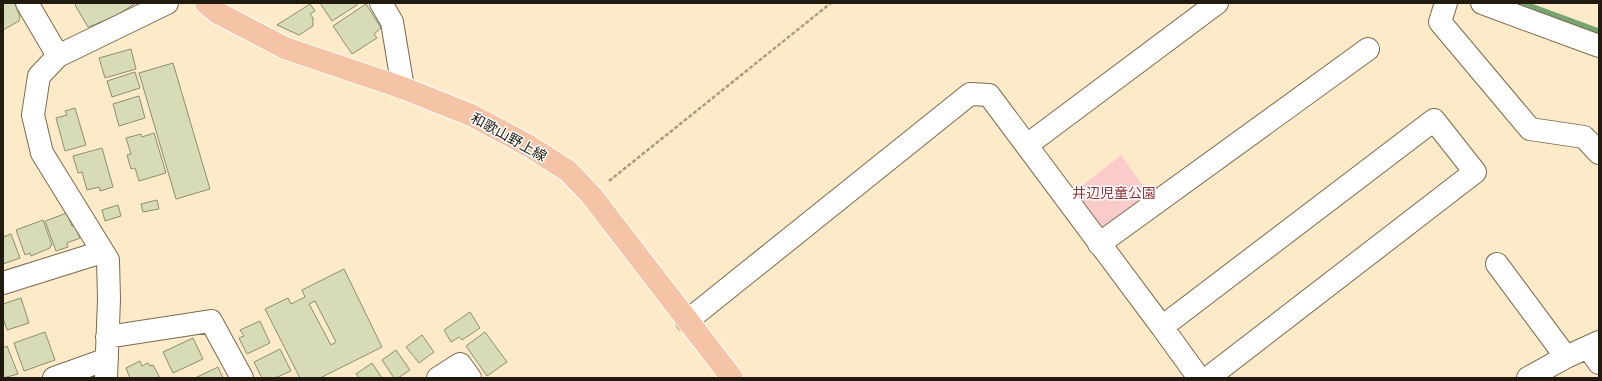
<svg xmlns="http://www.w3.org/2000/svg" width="1602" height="381" viewBox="0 0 1602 381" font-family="Inter,'Noto Sans JP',sans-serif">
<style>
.green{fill:#facbc9}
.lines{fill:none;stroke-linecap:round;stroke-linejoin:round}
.stream{stroke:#76a572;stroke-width:7}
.building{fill:#d7dbb7;stroke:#8b8f6d;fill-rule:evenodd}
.minor-casing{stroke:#7b6a4d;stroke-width:24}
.major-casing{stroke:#fff;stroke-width:24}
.path{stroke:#aa9b82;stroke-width:2.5;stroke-dasharray:4 2;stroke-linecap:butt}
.minor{stroke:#fff;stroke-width:22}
.major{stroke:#f5c4a6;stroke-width:22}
.labels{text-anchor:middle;stroke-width:3;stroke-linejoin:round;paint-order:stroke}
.street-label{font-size:14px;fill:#211a0e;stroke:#fff}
.park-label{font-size:14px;fill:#8d3538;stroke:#fff}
</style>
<rect width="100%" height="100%" fill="#fdeac9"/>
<path class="green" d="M1121,155L1152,199L1102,232L1073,193Z"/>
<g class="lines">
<path class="stream" d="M1520,3L1599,32"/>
</g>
<path class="building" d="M3,3H15L20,17L19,21L3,30Z
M77,3H136L114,17L88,27L75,5Z
M320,3H356L357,5L332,21Z
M310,4L315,11L310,14L313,18V26L299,35L277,25Z
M366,4L381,28L374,34L377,38L352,54L333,26Z
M131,49L136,69L105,78L99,58Z
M173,63L210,189L176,199L139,73Z
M135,72L140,88L112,97L107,81Z
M139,96L145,118L119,126L113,104Z
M75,108L86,145L65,151L56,118L67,115L65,111Z
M154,133L166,173L139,181L135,168L131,169L127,155L131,154L126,138L141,134L142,137Z
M102,148L113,187L100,191L99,187L87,190L82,172L78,173L73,156Z
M157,200L159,209L143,212L141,204Z
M118,205L121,216L105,221L102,210Z
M67,213L72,226L74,225L80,238L67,243L68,247L56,251L45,221Z
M43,220L52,245L50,246V248L31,256L30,253L25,255L16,230Z
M11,234L20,258L3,264V237Z
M344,269L382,347L320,378H300L265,309L288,298L291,304L305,297L302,290ZM315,301L336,342L331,345L309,304Z
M21,298L29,323L7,330L3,318V304Z
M470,312L480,328L462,340L459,337L451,342L444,330Z
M260,321L270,343L247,354L239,338L244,336L240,330Z
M45,332L55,360L24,371L14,343Z
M485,332L507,362L487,376L466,346Z
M422,335L434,352L419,363L406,347Z
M193,338L203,359L173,373L163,352Z
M7,346L18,374L3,378V348Z
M280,349L291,371L275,378H262L254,362Z
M396,350L410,370L398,378H394L382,360Z
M140,361L142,366L148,363L150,366L153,365L160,378H130L126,368Z
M372,363L382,378H359L356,374Z
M218,367L223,378H195Z"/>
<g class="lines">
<g class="minor-casing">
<path id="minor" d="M27,3L58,56L167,3
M381,3L392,22L403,88
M1446,3L1440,22L1530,129L1584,137L1599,153
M1482,3L1599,46
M58,56L39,76L33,115L42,153L108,260L109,299L106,378
M1027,145L1217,3
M1099,244L1368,49
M1497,264L1566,357
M3,283L102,252
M687,321L970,94L989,95L1162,327L1434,120L1475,172L1208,378
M1162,327L1199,378
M107,337L211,321L242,378
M1588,347L1599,363
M54,378L107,359
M438,378L460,364L470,378
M1528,378L1566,357L1599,342"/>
</g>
<g class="major-casing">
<path id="major" d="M206,3L218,13L285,48L403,88L471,115L529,146L568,171L591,195L732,378"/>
</g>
<path class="path" d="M609,181L831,3"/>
<use href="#minor" class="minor"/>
<use href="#major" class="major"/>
</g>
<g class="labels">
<g class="street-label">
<text transform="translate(509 137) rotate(29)" y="5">和歌山野上線</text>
</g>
<g class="park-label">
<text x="1114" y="198">井辺児童公園</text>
</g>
</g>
<rect width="1602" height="381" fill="none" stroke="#211a0e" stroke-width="8"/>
</svg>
